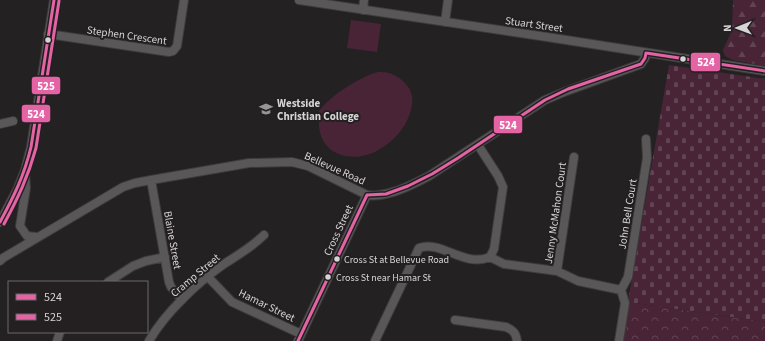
<svg xmlns="http://www.w3.org/2000/svg" width="765" height="341" viewBox="0 0 765 341" font-family="'Source Sans 3',sans-serif">
<style>
.forest{fill:url(#forest-firs)}
.cemetery{fill:url(#cemetery-stones)}
.park{fill:url(#park-crowns)}
.pitch{fill:#492437}
.lines{fill:none;stroke-linecap:round;stroke-linejoin:round}
.minor-casing{stroke:#3d3b3c;stroke-width:10}
.minor{stroke:#595758;stroke-width:8}
.bus-1-casing{stroke:#242022;stroke-width:6}
.bus-2-casing{stroke:#242022;stroke-width:6}
.bus-1{stroke:#e463a4;stroke-width:3}
.bus-2{stroke:#e463a4;stroke-width:3}
.bus-dot{fill:#d7d4d5;stroke:#242022;stroke-width:1.5}
.labels{text-anchor:middle;stroke-width:4;stroke-linejoin:round;paint-order:stroke}
.bus-label{font-size:10px;fill:#d7d4d5;stroke:#242022;text-anchor:start}
.street-label{font-size:11px;fill:#d7d4d5;stroke:#242022}
.poi-label{font-size:11px;font-weight:bold;fill:#d7d4d5;stroke:#242022;text-anchor:start}
.line-badge{stroke:#242022;stroke-width:1.5}
.badge-label{font-size:11px;text-anchor:middle;font-weight:bold;fill:#fff}
</style>
<defs>
<pattern id="forest-firs" width="22" height="20" patternUnits="userSpaceOnUse"><rect width="22" height="20" fill="#492437"/><path d="M5 1l3.5 6h-7zM16 11l3.5 6h-7z" fill="#624353"/></pattern>
<pattern id="cemetery-stones" width="16" height="16" patternUnits="userSpaceOnUse"><rect width="16" height="16" fill="#492437"/><path d="M2 7V4a2 2 0 0 1 4 0v3zM10 15v-3a2 2 0 0 1 4 0v3z" fill="#624353"/></pattern>
<pattern id="park-crowns" width="20" height="18" patternUnits="userSpaceOnUse"><rect width="20" height="18" fill="#492437"/><path d="M2 6a3 3 0 1 1 6 0M12 15a3 3 0 1 1 6 0" fill="none" stroke="#624353"/></pattern>
</defs>
<rect width="100%" height="100%" fill="#232122"/>
<path class="forest" d="M733,0H765V66L733,60L725,56L723,50L732,30Z"/>
<path class="cemetery" d="M669,65L765,79V322L628,302Z"/>
<path class="park" d="M628,302L765,322V341H620Z"/>
<path class="pitch" d="M351,20L381,24L377,52L347,48Z
M378,72C391,71 401,77 409,88C413,95 413,102 411,109C407,128 392,143 375,152C351,163 321,155 319,126C319,121 318,116 319,111C330,96 361,76 378,72Z"/>
<g class="lines">
<g class="minor-casing">
<path id="minor" d="M299,0L547,37L765,71
M363,10L364,0
M445,22L448,0
M48,34L169,52L173,51L177,46L184,0
M0,124L13,121
M25,173L26,188L20,226L27,236L37,237
M151,180L169,282L171,287L182,300
M0,222L17,190L25,170L31,147L54,0
M490,257L504,264L557,271L578,281L621,290L625,303L619,341
M0,261L3,258L123,187L135,183L151,180L249,163L292,162L308,166L367,195C387,198 412,185 429,176L545,100L564,92L641,64L645,58L646,53
M557,271L574,157
M208,277L232,302L301,334
M108,282L133,266L146,261L165,257
M621,290L628,277L647,158L646,139
M455,320L506,327C513,330 516,333 517,341
M57,341L60,332
M149,341C165,313 197,283 224,264C238,255 252,247 264,235
M298,341L367,195
M375,341L419,248C442,240 464,268 490,257L494,249L503,187L498,176L478,145"/>
</g>
<use href="#minor" class="minor"/>
<g class="bus-1-casing">
<path id="bus-1" d="M646,53L765,71
M367,195L386,194L408,186L432,174L458,158L545,100L568,89L641,64L645,58L646,53
M0,222C14,196 24,176 31,147L54,0
M298,341L367,195"/>
</g>
<g class="bus-2-casing">
<path id="bus-2" d="M4,224C18,198 28,177 36,148L59,1"/>
</g>
<use href="#bus-1" class="bus-1"/>
<use href="#bus-2" class="bus-2"/>
</g>
<defs>
<g id="school-bare" transform="scale(1.08)"><path d="M0-5L7-2L0 1L-7-2ZM-4 1L0 2.5L4 1V4Q0 6-4 4Z" fill="#989596" stroke="#242022" stroke-width="2.5" paint-order="stroke"/></g>
</defs>
<g fill-rule="evenodd">
<use href="#school-bare" x="266" y="109"/>
</g>
<g class="bus-dot">
<circle cx="48" cy="40" r="3.5"/>
<circle cx="683" cy="59" r="3.5"/>
<circle cx="337" cy="259" r="3.5"/>
<circle cx="328" cy="277" r="3.5"/>
</g>
<g class="labels">
<g class="bus-label">
<text x="344" y="263">Cross St at Bellevue Road</text>
<text x="336" y="281">Cross St near Hamar St</text>
</g>
<g class="street-label">
<text transform="translate(534 24) rotate(8)" y="4">Stuart Street</text>
<text transform="translate(127 35) rotate(8)" y="4">Stephen Crescent</text>
<text transform="translate(335 168) rotate(24)" y="4">Bellevue Road</text>
<text transform="translate(555 213) rotate(-82)" y="4">Jenny McMahon Court</text>
<text transform="translate(627 214) rotate(-81)" y="4">John Bell Court</text>
<text transform="translate(338 230) rotate(-65)" y="4">Cross Street</text>
<text transform="translate(173 240) rotate(80)" y="4">Blaine Street</text>
<text transform="translate(195 275) rotate(-40)" y="4">Cramp Street</text>
<text transform="translate(267 305) rotate(26)" y="4">Hamar Street</text>
</g>
<g class="poi-label">
<text x="277" y="107">Westside<tspan x="277" dy="13">Christian College</tspan></text>
</g>
</g>
<g class="line-badge">
<rect x="690" y="52" width="31" height="20" rx="4" fill="#e463a4"/>
<rect x="31" y="76" width="30" height="19" rx="4" fill="#e463a4"/>
<rect x="21" y="104" width="30" height="19" rx="4" fill="#e463a4"/>
<rect x="493" y="115" width="30" height="19" rx="4" fill="#e463a4"/>
</g>
<g class="badge-label">
<text x="706" y="66">524</text>
<text x="46" y="90">525</text>
<text x="36" y="118">524</text>
<text x="508" y="129">524</text>
</g>
<rect x="8" y="281" width="140" height="52" fill="#242022" stroke="#6c686a"/>
<rect x="16" y="294" width="20" height="6" fill="#e463a4" stroke="#6c686a"/>
<text x="44" y="301" font-size="12" fill="#d7d4d5">524</text>
<rect x="16" y="314" width="20" height="6" fill="#e463a4" stroke="#6c686a"/>
<text x="44" y="321" font-size="12" fill="#d7d4d5">525</text>
<g transform="translate(737 28) rotate(269)" stroke="#242022" stroke-width="3" paint-order="stroke">
<path d="M0-3L7 15L0 10L-7 15Z" fill="#d7d4d5"/>
<text y="-6" font-size="11" font-weight="bold" text-anchor="middle" fill="#d7d4d5">N</text>
</g>
</svg>
